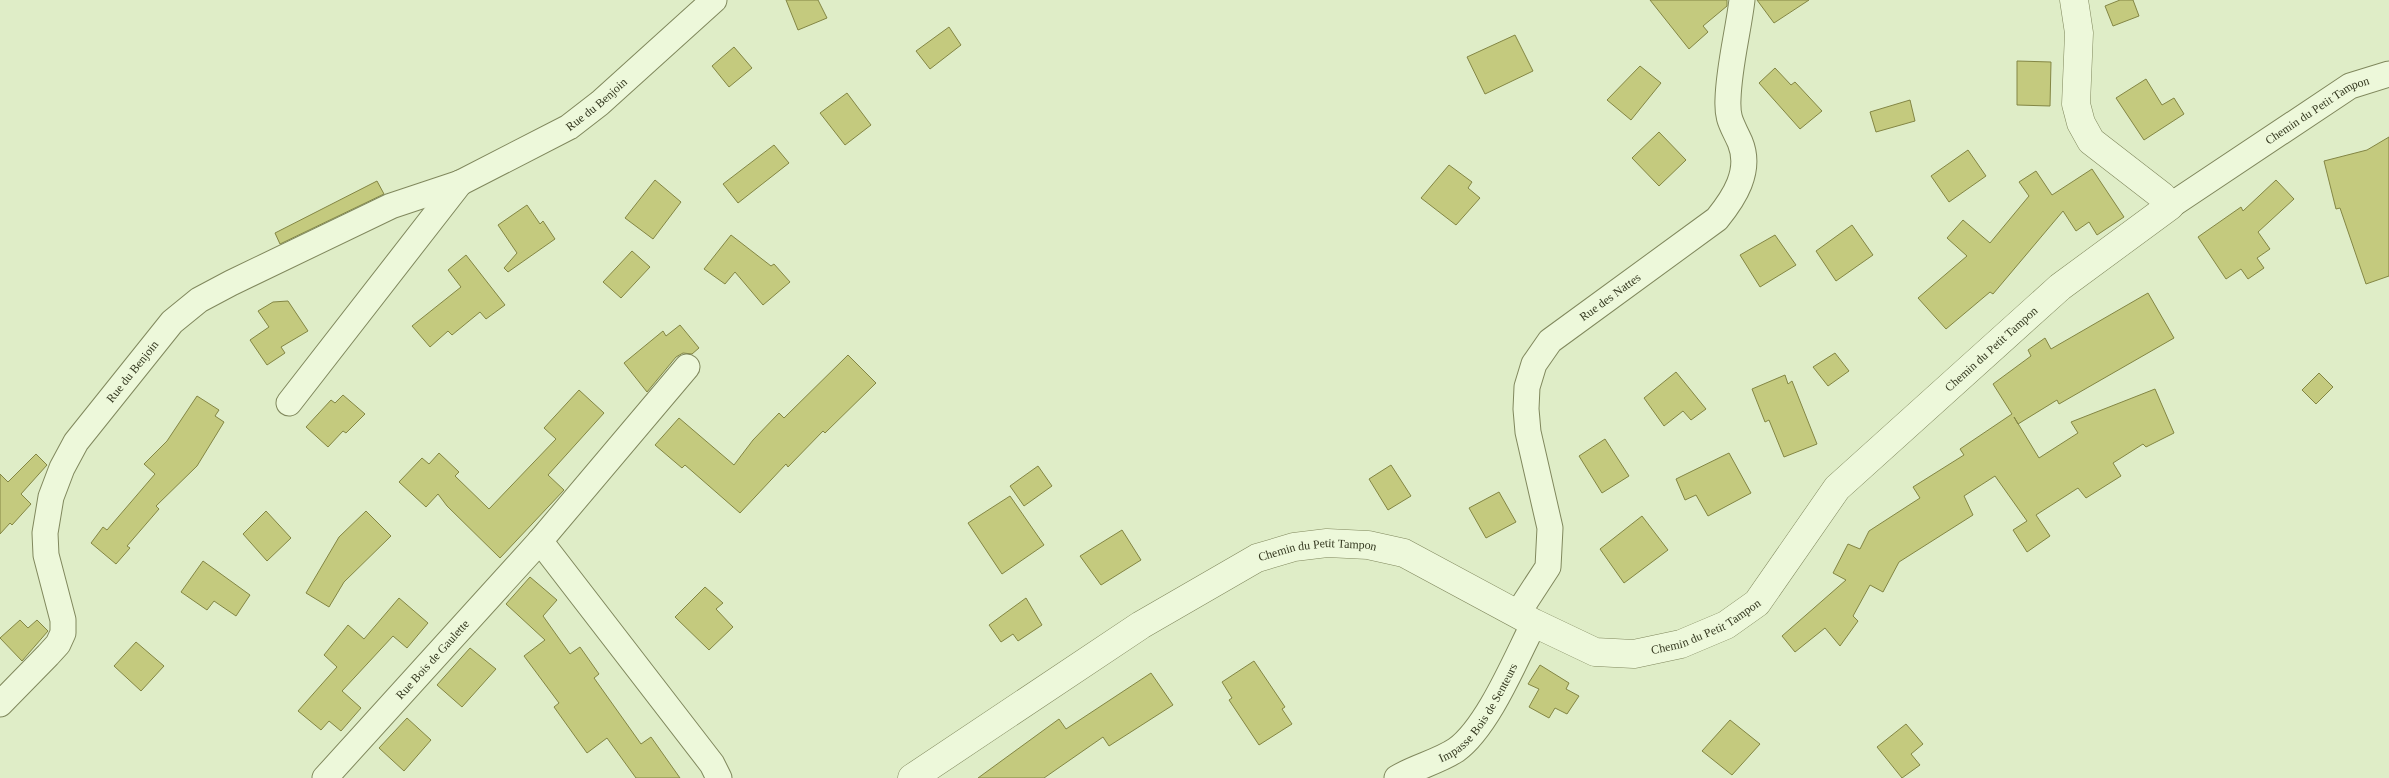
<svg xmlns="http://www.w3.org/2000/svg" width="2389" height="778" viewBox="0 0 2389 778" font-family="Georgia,serif">
<style>
.building{fill:#c4ca7e;stroke:#838644}
.lines{fill:none;stroke-linecap:round;stroke-linejoin:round}
.minor-casing{stroke:#80885d;stroke-width:27}
.tertiary-casing{stroke:#80885d;stroke-width:29}
.minor{stroke:#edf8da;stroke-width:25}
.tertiary{stroke:#edf8da;stroke-width:28}
.labels{text-anchor:middle;stroke-width:5;stroke-linejoin:round;paint-order:stroke}
.street-label{font-size:12px;fill:#353920;stroke:#e9f5d6}
</style>
<rect width="100%" height="100%" fill="#dfedc7"/>
<path class="building" d="M786,0H818L827,18L798,30Z
M1650,0H1727V6L1703,26L1708,32L1689,49Z
M1757,0H1809L1774,23Z
M2120,0H2133L2139,16L2113,26L2105,6Z
M949,27L961,45L930,69L916,51Z
M1515,35L1533,71L1485,94L1467,57Z
M734,47L752,68L729,87L712,66Z
M2017,61L2051,62L2050,106L2017,105Z
M1640,66L1661,83L1631,120L1607,100Z
M1775,68L1791,85L1795,82L1822,111L1800,129L1759,83Z
M2146,79L2162,105L2174,98L2184,114L2144,140L2116,98Z
M847,93L871,125L845,145L820,113Z
M1910,100L1915,121L1876,132L1870,112Z
M1659,132L1686,160L1659,186L1632,158Z
M2389,137V276L2366,284L2340,208L2336,209L2324,161L2367,150Z
M774,145L789,163L738,203L723,184Z
M1968,150L1986,176L1949,202L1931,176Z
M1449,165L1472,182L1468,188L1480,198L1456,225L1421,198Z
M2092,169L2124,217L2097,235L2089,222L2076,231L2063,211L1993,294L1990,292L1946,329L1918,298L1967,256L1947,238L1963,220L1990,243L2029,196L2019,182L2036,171L2052,195Z
M655,180L681,202L653,239L625,218Z
M2276,180L2294,199L2258,232L2270,249L2257,258L2264,268L2248,279L2241,269L2226,279L2198,237L2241,207L2243,211Z
M377,181L384,194L280,244L275,233Z
M527,205L540,224L543,221L555,239L508,272L504,268L517,253L498,225Z
M1852,225L1873,255L1836,281L1816,251Z
M731,235L771,266L774,264L790,282L763,305L735,272L725,284L704,269Z
M1775,235L1796,265L1760,287L1740,255Z
M632,251L650,267L621,298L603,282Z
M466,255L505,305L486,319L480,312L452,335L448,331L430,347L412,326L461,287L448,270Z
M2148,293L2174,338L2059,404L2057,400L2018,424L2014,417L2039,458L2078,433L2071,422L2155,389L2174,433L2146,447L2143,444L2113,463L2121,476L2086,498L2078,488L2036,515L2050,536L2027,552L2013,530L2027,521L1995,476L1964,496L1973,515L1899,562L1883,592L1870,585L1853,616L1858,621L1840,646L1825,628L1795,652L1782,636L1846,580L1833,573L1848,544L1860,549L1869,531L1920,498L1913,487L1964,455L1960,449L2012,414L1993,384L2031,356L2028,350L2045,338L2051,349Z
M288,301L308,331L281,347L285,353L267,365L250,340L269,327L258,311L273,302Z
M680,325L699,348L692,354L683,353L676,357L647,392L624,363L663,331L666,336Z
M1835,353L1849,371L1828,386L1813,367Z
M848,355L876,383L825,433L823,431L788,467L786,464L740,513L685,465L682,468L655,445L679,418L734,465L753,440L779,413L784,418Z
M1676,372L1706,409L1691,420L1683,411L1664,426L1644,398Z
M2319,373L2333,387L2316,404L2302,390Z
M1785,375L1788,384L1792,381L1817,444L1784,457L1769,420L1765,422L1752,389Z
M579,390L604,413L548,475L564,490L500,558L447,506L438,494L426,507L399,482L422,458L429,464L439,453L459,472L455,476L489,509L556,439L544,428Z
M343,395L365,414L346,433L343,431L328,447L306,427L331,400L335,403Z
M197,396L219,410L215,416L224,422L197,466L156,506L159,509L127,546L130,548L116,564L91,543L103,527L107,530L155,474L144,464L167,441Z
M1605,439L1629,476L1602,493L1579,456Z
M1729,453L1751,493L1708,516L1696,495L1685,500L1676,479Z
M36,454L47,465L21,494L31,504L12,525L10,523L0,534V474L8,482Z
M1391,465L1411,496L1388,510L1369,479Z
M1038,466L1052,486L1024,506L1010,486Z
M1499,492L1516,522L1486,538L1469,508Z
M1010,496L1044,545L1002,574L968,523Z
M266,511L291,538L267,561L243,534Z
M366,511L391,536L344,582L329,607L306,593L339,537Z
M1642,516L1668,550L1624,583L1600,549Z
M1122,530L1141,560L1101,585L1080,556Z
M203,561L250,595L236,616L214,601L207,610L181,592Z
M530,577L557,600L543,616L570,654L580,647L599,674L594,678L641,744L651,737L680,778H636L607,738L587,753L554,707L559,703L524,656L545,640L506,604Z
M705,587L723,603L716,609L733,627L709,650L675,617Z
M399,598L428,623L407,648L393,636L342,691L361,708L341,731L329,721L321,730L298,711L337,667L324,655L348,625L364,639Z
M1026,598L1042,625L1018,641L1013,634L1001,642L989,625Z
M20,620L28,628L37,620L48,631L22,661L0,638Z
M136,642L164,666L141,691L114,666Z
M470,648L496,669L462,707L437,685Z
M1254,661L1285,707L1282,709L1292,724L1259,745L1229,700L1232,698L1222,682Z
M1540,665L1569,683L1566,689L1579,696L1567,714L1555,708L1549,718L1529,707L1539,689L1528,684Z
M1151,673L1173,705L1109,746L1103,737L1044,778H978L1059,719L1066,729Z
M407,718L431,740L404,771L379,748Z
M1730,720L1760,744L1732,775L1702,751Z
M1906,724L1923,744L1911,754L1920,765L1902,778L1877,747Z"/>
<g class="lines">
<g class="minor-casing">
<g id="minor">
<path id="s1" d="M2170,206L2350,86L2389,74"/>
<path d="M289,403L460,183"/>
<path d="M540,541L712,764L719,778"/>
<path id="s2" d="M1518,613L1548,567L1550,528L1528,432L1526,409L1527,387L1534,364L1550,341L1717,219C1734,198 1752,171 1740,142C1732,124 1727,120 1728,99C1729,66 1738,33 1742,0"/>
<path id="s3" d="M0,704L48,655L58,644L63,633V620L46,555L45,533L51,497L62,468L76,442L172,322L199,300L231,283L391,206L460,183L569,127L600,103L714,0"/>
<path id="s4" d="M325,778L540,541L687,367"/>
<path id="s5" d="M1397,778C1415,767 1438,762 1456,750C1488,727 1516,658 1534,623"/>
</g>
</g>
<g class="tertiary-casing">
<g id="tertiary">
<path id="s6" d="M912,778L1141,625L1257,558L1294,547L1327,543L1368,545L1404,553L1534,623L1595,652L1634,654L1681,644L1726,625L1757,603L1837,488L2060,287L2170,206L2162,196L2091,141L2081,123L2076,104L2079,33L2074,0"/>
</g>
</g>
<use href="#minor" class="minor"/>
<use href="#tertiary" class="tertiary"/>
</g>
<g class="labels">
<g class="street-label">
<text dy="4" stroke="none"><textPath href="#s3" startOffset="928">Rue du Benjoin</textPath></text>
<text dy="4" stroke="none"><textPath href="#s1" startOffset="176">Chemin du Petit Tampon</textPath></text>
<text dy="4" stroke="none"><textPath href="#s2" startOffset="364">Rue des Nattes</textPath></text>
<text dy="4" stroke="none"><textPath href="#s6" startOffset="1296">Chemin du Petit Tampon</textPath></text>
<text dy="4" stroke="none"><textPath href="#s3" startOffset="385">Rue du Benjoin</textPath></text>
<text dy="4" stroke="none"><textPath href="#s6" startOffset="471">Chemin du Petit Tampon</textPath></text>
<text dy="4" stroke="none"><textPath href="#s6" startOffset="891">Chemin du Petit Tampon</textPath></text>
<text dy="4" stroke="none"><textPath href="#s4" startOffset="160">Rue Bois de Gaulette</textPath></text>
<text dy="4" stroke="none"><textPath href="#s5" startOffset="108">Impasse Bois de Senteurs</textPath></text>
</g>
</g>
</svg>
